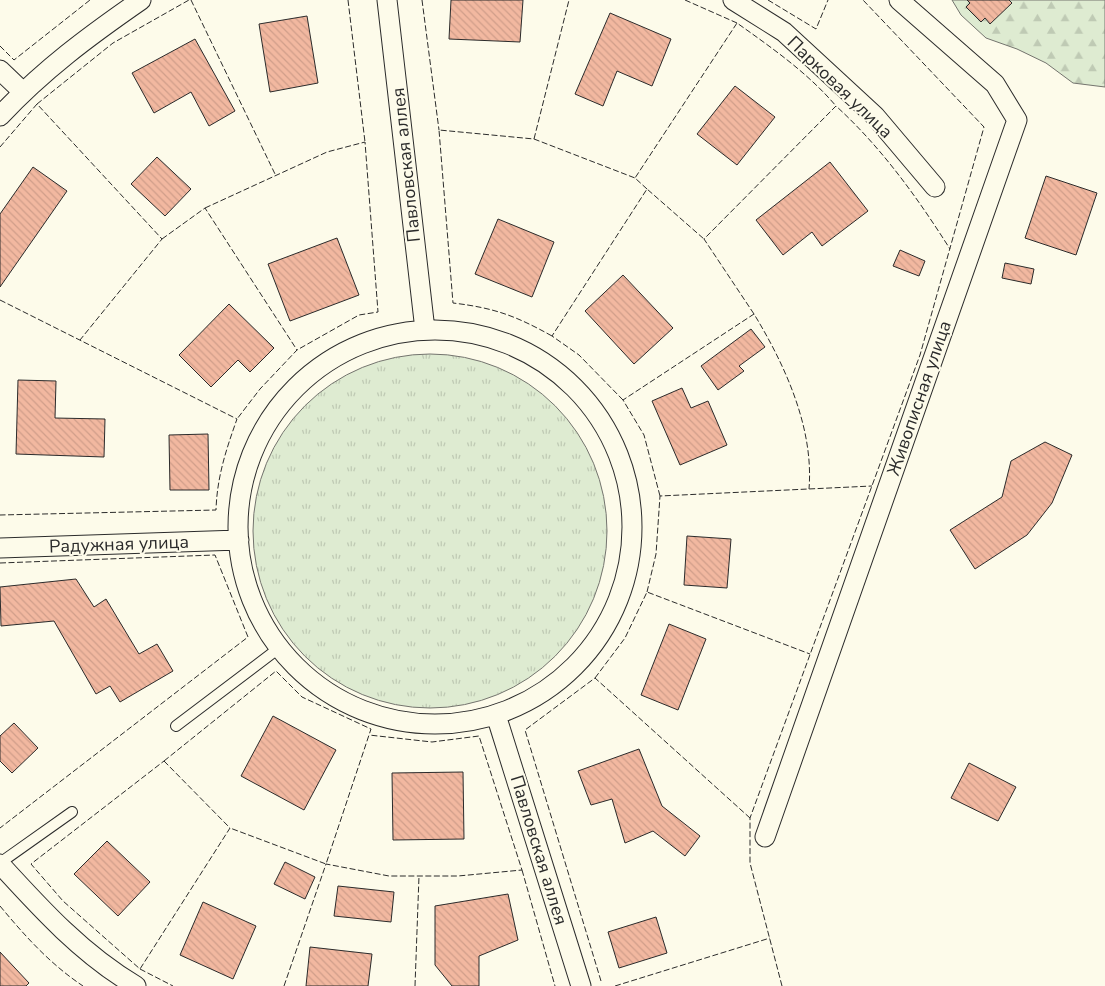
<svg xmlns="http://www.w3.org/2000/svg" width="1105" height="986" viewBox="0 0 1105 986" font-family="'Nunito Sans',sans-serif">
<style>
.grass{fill:url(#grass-tufts);stroke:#74746e}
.forest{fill:url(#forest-firs);stroke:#74746e}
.building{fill:url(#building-back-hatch);stroke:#2b2b2b}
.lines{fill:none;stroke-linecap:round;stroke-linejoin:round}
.service-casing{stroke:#2b2b2b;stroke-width:12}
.minor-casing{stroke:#2b2b2b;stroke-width:21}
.service{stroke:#fdfbea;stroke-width:10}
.minor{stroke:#fdfbea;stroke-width:19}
.fence{stroke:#2b2b2b;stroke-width:1;stroke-dasharray:6 2.5;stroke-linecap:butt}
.labels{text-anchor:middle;stroke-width:4;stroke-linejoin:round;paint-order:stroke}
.street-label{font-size:18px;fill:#2b2b2b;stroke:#fdfbea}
</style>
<defs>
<pattern id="grass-tufts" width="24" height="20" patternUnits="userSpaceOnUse" patternTransform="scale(1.25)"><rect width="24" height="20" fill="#deebd1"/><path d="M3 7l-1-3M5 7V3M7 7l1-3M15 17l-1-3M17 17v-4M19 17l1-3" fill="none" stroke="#bfcab4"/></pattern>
<pattern id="forest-firs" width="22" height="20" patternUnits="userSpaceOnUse" patternTransform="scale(1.25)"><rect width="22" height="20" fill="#deebd1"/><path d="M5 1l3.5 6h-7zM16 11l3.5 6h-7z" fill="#bfcab4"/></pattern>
<pattern id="building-back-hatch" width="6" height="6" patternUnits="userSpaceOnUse" patternTransform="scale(1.25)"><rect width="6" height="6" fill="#f2b8a0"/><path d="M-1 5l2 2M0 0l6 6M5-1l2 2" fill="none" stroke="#d09e8a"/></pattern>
</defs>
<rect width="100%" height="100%" fill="#fdfbea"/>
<path class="grass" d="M253 531a177 177 0 1 1 354 0a177 177 0 1 1-354 0Z"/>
<path class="forest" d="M952,0H1105V87L1073,83L1046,63L1017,49L986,38L961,15Z"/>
<path class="building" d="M451,0H523L520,42L449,39Z
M967,0H1009L1012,3L990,24L985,18L981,22L966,7L970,3Z
M610,13L671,39L652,86L617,71L603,106L575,94Z
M307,16L318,83L270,92L259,24Z
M195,39L235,111L209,126L191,92L154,113L132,73Z
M735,86L775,117L737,165L697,134Z
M157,157L191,189L165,216L131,184Z
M830,162L868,211L822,246L812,232L783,255L756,220Z
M33,167L67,191L0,287V214Z
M1046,176L1097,193L1076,255L1025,238Z
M498,219L554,242L532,297L475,274Z
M337,238L359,295L290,321L268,264Z
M900,250L925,261L919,276L893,266Z
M1005,263L1034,269L1031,284L1002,278Z
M623,275L673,328L634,364L585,311Z
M229,304L274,348L250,372L238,360L211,387L179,355Z
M751,329L765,347L739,366L744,371L718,390L701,366Z
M18,380L56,381L55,418L105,419L104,457L16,454Z
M682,388L691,408L708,401L727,445L680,465L652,401Z
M208,434L209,490H170L169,435Z
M1045,442L1072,455L1052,503L1027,535L975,569L950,530L1002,497L1011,461Z
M687,536L731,539L727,588L684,585Z
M76,579L94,607L106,599L139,654L157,644L173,671L120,702L110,686L96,694L54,621L1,626L0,587Z
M669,624L706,639L678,710L641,695Z
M273,716L336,750L304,810L241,776Z
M14,723L38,748L12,773L0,761V736Z
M639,749L662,806L700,836L685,856L653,831L625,843L612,799L591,805L578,771Z
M969,763L1016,787L998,821L951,798Z
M463,772L464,839L393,840L392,773Z
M107,841L150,882L118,916L74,874Z
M285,862L315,877L305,899L274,884Z
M338,886L394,892L391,922L334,916Z
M508,894L518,940L479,956V986H452L435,965V906Z
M203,902L256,926L233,979L180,955Z
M656,917L667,953L619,968L608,932Z
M310,947L372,954L368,986H306Z
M0,952L29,983L26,986H0Z"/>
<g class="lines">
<g class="service-casing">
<path id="service" d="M176,726L279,648
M0,863L72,812"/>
</g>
<g class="minor-casing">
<path id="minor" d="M387,0L425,330
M733,0L784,32L875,116L935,187
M0,70L23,92
M0,116C43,70 89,36 141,0
M238 527a197 197 0 1 1 394 0a197 197 0 1 1-394 0Z
M0,548L239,540
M496,715L581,986
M765,837L1017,120L995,84L899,0
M0,864C41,909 83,955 136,986"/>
</g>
<use href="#service" class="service"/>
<use href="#minor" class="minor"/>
<path class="fence" d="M191,0L275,174
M348,0L365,142
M422,0L439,130
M685,0L737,23
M768,0L816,29L828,0
M0,46L14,60L90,0
M37,104L113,43L189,0
M534,139L569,0
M0,147L37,104L162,239L80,340
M647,189L635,178L737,23C772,48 808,73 836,106
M205,208L327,152L365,142L378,312L359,315L297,350
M162,239L205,208L297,350L260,389L237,419
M0,300L237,419C226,450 217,477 216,510L0,515
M754,314L704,239L836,106C881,147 917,197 950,249
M552,336C516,316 495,308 453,303L439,130L534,139L635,178
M623,400L579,355L552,336L647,189L704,239
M660,496L644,435L623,400L754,314C785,365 814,428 809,489
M0,563L215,555L248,637L0,828
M647,592L656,554L660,496L872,486
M595,678L625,638L647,592L810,654
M164,761L230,828L140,969L63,901L31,864Z
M164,761L276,671L302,697L371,729L326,864L230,828
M522,870L555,986
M0,906C25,936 50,964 83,986
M140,969L173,986
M601,981L525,730L595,678L750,818
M284,986L326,864L389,876H458L522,870L479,736L432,742L369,735
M415,986L419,876
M615,986L770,938
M782,986L750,863V818L920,355L984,127L863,0"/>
</g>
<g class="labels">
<g class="street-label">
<text transform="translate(840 87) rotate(44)" y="6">Парковая улица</text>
<text transform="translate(406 165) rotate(-96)" y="6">Павловская аллея</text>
<text transform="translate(919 398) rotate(-71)" y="6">Живописная улица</text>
<text transform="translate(119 544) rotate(-2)" y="6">Радужная улица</text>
<text transform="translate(539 850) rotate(73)" y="6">Павловская аллея</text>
</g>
</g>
</svg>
